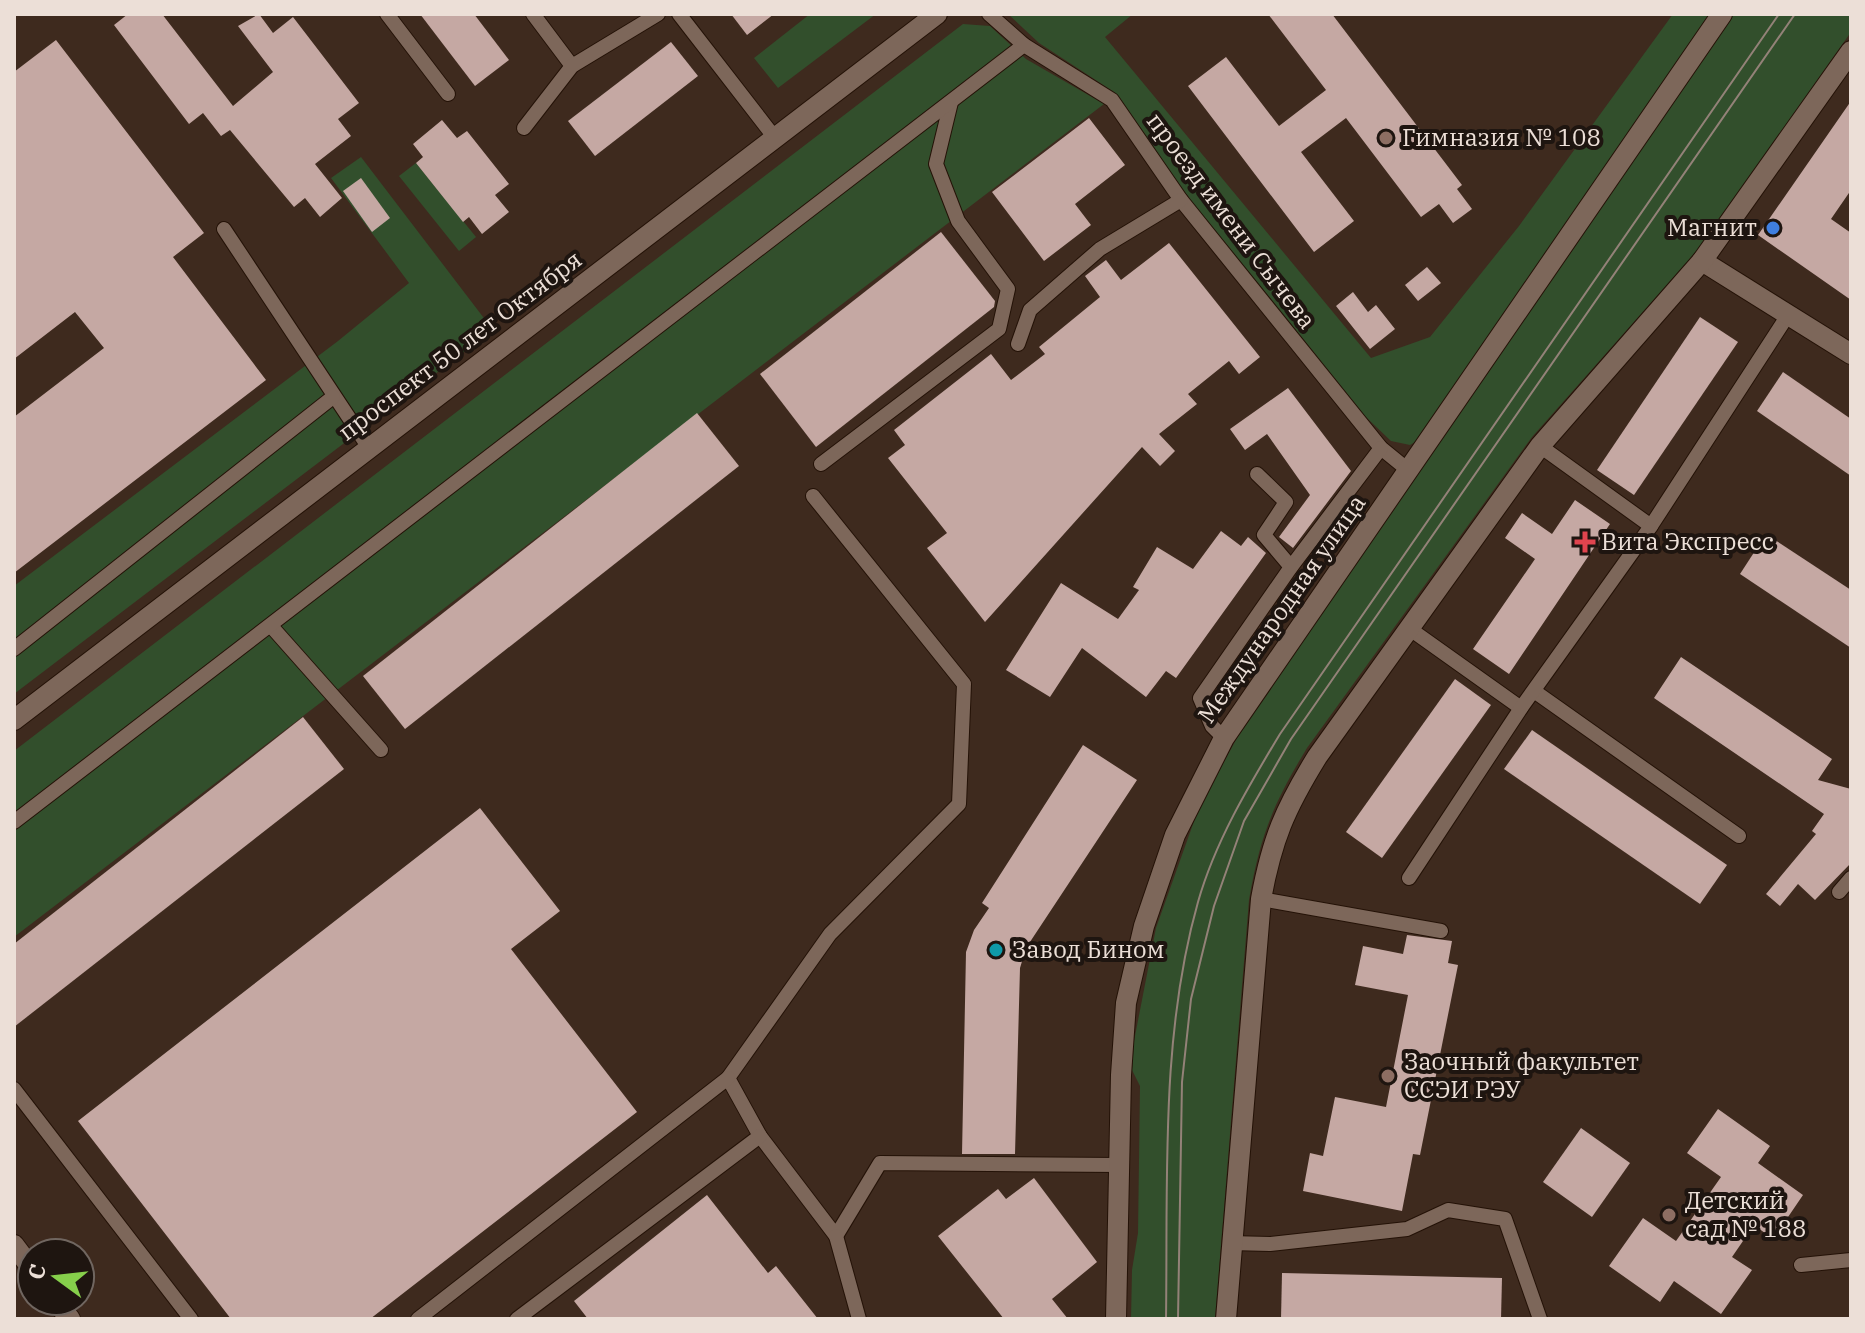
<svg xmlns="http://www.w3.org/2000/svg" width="1865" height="1333" viewBox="0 0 1865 1333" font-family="'IBM Plex Serif',serif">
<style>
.green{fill:#324f2c}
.building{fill:#c5a8a3}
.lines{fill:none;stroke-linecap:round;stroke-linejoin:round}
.lane-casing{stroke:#241207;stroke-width:16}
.street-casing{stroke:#241207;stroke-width:22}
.secondary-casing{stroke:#241207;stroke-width:22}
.lane{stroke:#7d675a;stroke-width:14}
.street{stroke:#7d675a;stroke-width:20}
.secondary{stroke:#7d675a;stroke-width:20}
.tram{stroke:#938278;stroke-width:2}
.education-dot{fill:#8d6e63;stroke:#1e1510;stroke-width:3}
.shop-dot{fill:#3f7fe0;stroke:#1e1510;stroke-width:3}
.health-dot{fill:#e0444e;stroke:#1e1510;stroke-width:3}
.culture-dot{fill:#0f9aa8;stroke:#1e1510;stroke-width:3}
.labels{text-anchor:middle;stroke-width:8;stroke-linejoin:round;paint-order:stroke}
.poi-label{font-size:24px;fill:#ecdfd7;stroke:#1e1510;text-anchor:start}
.street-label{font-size:24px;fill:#ecdfd7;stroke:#1e1510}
</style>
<rect width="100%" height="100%" fill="#3e2a1e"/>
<g class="green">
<path d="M 810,14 L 876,14 L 778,88 L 754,58 Z"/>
<path d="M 1008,14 L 1133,14 L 1105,37 L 1371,358 L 1430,337 L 1519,226 L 1673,14 L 1711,14 L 1422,438 L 1410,445 L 1391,441 L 1348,400 L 1187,197 L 1114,92 L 1039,43 Z"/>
<path d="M 1731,14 L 1851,14 L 1851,32 L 1696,252 L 1532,437 L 1307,748 C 1273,804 1260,836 1249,900 L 1215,1319 L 1131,1319 L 1132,1270 L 1138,1233 L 1140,1086 L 1132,1070 L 1134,1041 L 1156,928 L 1198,810 L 1238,736 Z"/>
<path d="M 963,24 L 990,26 L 1026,59 L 1104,104 L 14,937 L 14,751 Z"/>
<path d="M 361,157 L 493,330 L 14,694 L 14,586 L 338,341 L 409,283 L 331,178 Z"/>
<path d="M 416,163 L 476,237 L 459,251 L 399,176 Z"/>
</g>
<g class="building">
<path d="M 128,14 L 162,14 L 233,106 L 273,72 L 238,26 L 259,14 L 273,33 L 293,17 L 359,103 L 338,119 L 351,136 L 315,164 L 342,198 L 320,217 L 305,198 L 294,207 L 230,130 L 221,136 L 203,113 L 189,124 L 114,25 Z"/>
<path d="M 420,14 L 474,14 L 509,60 L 475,86 Z"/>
<path d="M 731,14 L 774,14 L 747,35 Z"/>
<path d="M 1268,14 L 1332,14 L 1462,185 L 1457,189 L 1472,209 L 1453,223 L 1439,204 L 1421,217 L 1346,118 L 1301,152 L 1354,221 L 1314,252 L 1188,86 L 1226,57 L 1279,126 L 1326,90 Z"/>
<path d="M 56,40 L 204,233 L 173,257 L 266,380 L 14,573 L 14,417 L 104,348 L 75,312 L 14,359 L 14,72 Z"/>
<path d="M 671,42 L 698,76 L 595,156 L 568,121 Z"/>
<path d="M 1851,101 L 1851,190 L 1831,219 L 1851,233 L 1851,300 L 1758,235 Z"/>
<path d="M 1089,118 L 1125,165 L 1075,204 L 1091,225 L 1044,261 L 992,192 Z"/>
<path d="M 442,120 L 457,138 L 467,131 L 509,184 L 495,195 L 509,212 L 482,234 L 469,217 L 463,222 L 416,163 L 423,157 L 413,144 Z"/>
<path d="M 361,178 L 390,218 L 372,232 L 343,191 Z"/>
<path d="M 941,232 L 995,301 L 994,307 L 816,447 L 760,374 Z"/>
<path d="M 1169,243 L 1260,357 L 1239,374 L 1229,361 L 1188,394 L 1197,404 L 1159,434 L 1175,451 L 1160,466 L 1142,447 L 985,622 L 927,548 L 947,533 L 888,458 L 905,445 L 894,430 L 991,354 L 1011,380 L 1045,354 L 1039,347 L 1100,297 L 1085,276 L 1106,260 L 1121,280 Z"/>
<path d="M 1427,267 L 1441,283 L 1418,301 L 1405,285 Z"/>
<path d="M 1353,292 L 1368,312 L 1376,305 L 1395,329 L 1370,349 L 1336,306 Z"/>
<path d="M 1700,317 L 1738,342 L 1634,495 L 1597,470 Z"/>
<path d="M 1783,372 L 1851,419 L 1851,476 L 1757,411 Z"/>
<path d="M 1288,388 L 1351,471 L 1293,548 L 1279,537 L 1310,495 L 1267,434 L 1245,450 L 1230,429 Z"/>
<path d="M 697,413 L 739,466 L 405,729 L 363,676 Z"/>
<path d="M 1575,500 L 1610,524 L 1509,674 L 1473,649 L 1535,559 L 1505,538 L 1522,513 L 1552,534 Z"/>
<path d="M 1221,531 L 1241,546 L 1248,537 L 1266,553 L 1176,678 L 1166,671 L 1146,697 L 1082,648 L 1050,697 L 1006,670 L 1061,583 L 1118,619 L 1139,590 L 1133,587 L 1157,547 L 1193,569 Z"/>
<path d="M 1766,534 L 1851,590 L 1851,648 L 1740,574 Z"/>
<path d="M 1681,657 L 1832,759 L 1818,780 L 1851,789 L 1851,863 L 1815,900 L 1798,884 L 1780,906 L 1766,894 L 1816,834 L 1812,831 L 1824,814 L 1654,698 Z"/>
<path d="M 1455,679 L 1491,705 L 1382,858 L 1346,832 Z"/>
<path d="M 303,717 L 344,769 L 14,1027 L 14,944 Z"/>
<path d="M 1532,730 L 1727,865 L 1700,904 L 1504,769 Z"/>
<path d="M 1083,745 L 1137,780 L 1026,948 L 1020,968 L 1015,1154 L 962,1154 L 966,952 L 974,930 L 989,908 L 982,903 Z"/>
<path d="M 480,808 L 560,911 L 511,949 L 637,1112 L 370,1319 L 231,1319 L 78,1121 Z"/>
<path d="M 1407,935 L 1452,941 L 1448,963 L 1458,965 L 1420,1155 L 1413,1154 L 1402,1211 L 1303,1191 L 1310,1153 L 1323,1156 L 1335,1097 L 1386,1107 L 1408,995 L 1355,985 L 1363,946 L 1403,954 Z"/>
<path d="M 1718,1109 L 1770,1146 L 1758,1163 L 1803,1195 L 1773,1239 L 1754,1225 L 1732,1257 L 1752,1270 L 1721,1314 L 1674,1281 L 1660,1302 L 1609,1266 L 1643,1218 L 1676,1241 L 1721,1177 L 1687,1153 Z"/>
<path d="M 1581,1128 L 1630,1163 L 1592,1217 L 1543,1182 Z"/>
<path d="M 1034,1178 L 1097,1262 L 1052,1299 L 1068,1319 L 1004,1319 L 938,1236 L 998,1189 L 1006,1199 Z"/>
<path d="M 707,1195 L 768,1273 L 776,1266 L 818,1319 L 588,1319 L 574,1301 Z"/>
<path d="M 1282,1273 L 1502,1278 L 1501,1319 L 1281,1319 Z"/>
</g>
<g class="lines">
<defs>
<g id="lane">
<path d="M 387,14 L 448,94"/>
<path d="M 533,14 L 572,66"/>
<path d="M 679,14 L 775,138"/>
<path d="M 989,14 L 1024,45 L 1112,100 L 1181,200 L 1381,448 L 1408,470"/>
<path d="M 524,128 L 572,66 L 658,14"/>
<path d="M 224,229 L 369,448"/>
<path d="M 1018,344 L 1030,310 L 1100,249 L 1181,200"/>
<path d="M 1540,446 L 1651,526"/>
<path d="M 821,464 L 999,329 L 1008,289 L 958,221 L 936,164 L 951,102"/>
<path d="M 1257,474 L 1286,502 L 1264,535 L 1291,567"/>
<path d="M 813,496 L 964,684 L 959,804 L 830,934 L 728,1078 L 760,1136 L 836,1236 L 880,1163 L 1119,1165"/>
<path d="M 271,626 L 381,750"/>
<path d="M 1410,629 L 1521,708"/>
<path d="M 14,649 L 333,397"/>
<path d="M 1534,691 L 1739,836"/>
<path d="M 1224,738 L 1212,726 L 1200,698 L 1291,567 L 1381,448"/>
<path d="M 14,822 L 1024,45"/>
<path d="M 1409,878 L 1521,708 L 1651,526 L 1788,315"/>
<path d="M 1839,892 L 1851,878"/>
<path d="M 1261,899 L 1441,931"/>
<path d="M 14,1089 L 191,1319"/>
<path d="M 836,1236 L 859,1319"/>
<path d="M 1230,1243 L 1270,1244 L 1407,1229 L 1448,1210 L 1505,1219 L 1540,1319"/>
<path d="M 1801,1265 L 1851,1260"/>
<path d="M 418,1319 L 728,1078"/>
<path d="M 517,1319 L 760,1136"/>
</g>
<g id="street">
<path d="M 1702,261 L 1851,354"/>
<path d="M 14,1245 L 32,1269"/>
<path d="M 56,1301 L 70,1319"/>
<path d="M 1226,1319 L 1261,899 C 1272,839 1285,809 1317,757 L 1540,446 L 1702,261 L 1851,51"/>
</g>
<g id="secondary">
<path d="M 14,720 L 937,14"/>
<path d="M 1116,1319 L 1121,1075 L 1126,1003 L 1144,926 L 1175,835 L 1224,738 L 1722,14"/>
</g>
</defs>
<use href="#lane" class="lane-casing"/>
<use href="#street" class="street-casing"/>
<use href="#secondary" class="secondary-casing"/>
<use href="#lane" class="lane"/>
<use href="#street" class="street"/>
<use href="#secondary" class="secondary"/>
<g class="tram">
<path d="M 1166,1319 C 1168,1181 1160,1036 1198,902 C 1215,842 1248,787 1280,734 L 1779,14"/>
<path d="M 1178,1319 L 1182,1082 L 1191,999 L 1214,906 L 1244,821 L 1291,739 L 1795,14"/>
</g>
</g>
<g class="education-dot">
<circle cx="1386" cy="138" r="8"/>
<circle cx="1388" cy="1076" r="8"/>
<circle cx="1669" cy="1215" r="8"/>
</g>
<circle class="shop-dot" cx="1773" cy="228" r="8"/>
<path class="health-dot" d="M1581 530h8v8h8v8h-8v8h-8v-8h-8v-8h8z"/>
<circle class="culture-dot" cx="996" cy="950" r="8"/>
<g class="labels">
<g class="poi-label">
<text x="1402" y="146">Гимназия № 108</text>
<text x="1757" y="236" text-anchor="end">Магнит</text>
<text x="1601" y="550">Вита Экспресс</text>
<text x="1012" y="958">Завод Бином</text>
<text x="1404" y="1070">Заочный факультет<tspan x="1404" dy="28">ССЭИ РЭУ</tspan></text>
<text x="1685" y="1209">Детский<tspan x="1685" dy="28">сад № 188</tspan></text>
</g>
<g class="street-label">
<text transform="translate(1231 221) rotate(53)" y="8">проезд имени Сычева</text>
<text transform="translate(460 346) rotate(-37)" y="8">проспект 50 лет Октября</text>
<text transform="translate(1282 609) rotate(-55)" y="8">Международная улица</text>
</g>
</g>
<rect width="1865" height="1333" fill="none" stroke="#ecdfd7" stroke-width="32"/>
<g transform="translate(56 1277) rotate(285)"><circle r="38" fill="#1e1510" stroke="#706660" stroke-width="2"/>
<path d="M0-6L14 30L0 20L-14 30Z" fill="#86cf4b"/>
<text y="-12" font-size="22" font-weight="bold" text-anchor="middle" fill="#ecdfd7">С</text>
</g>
</svg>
